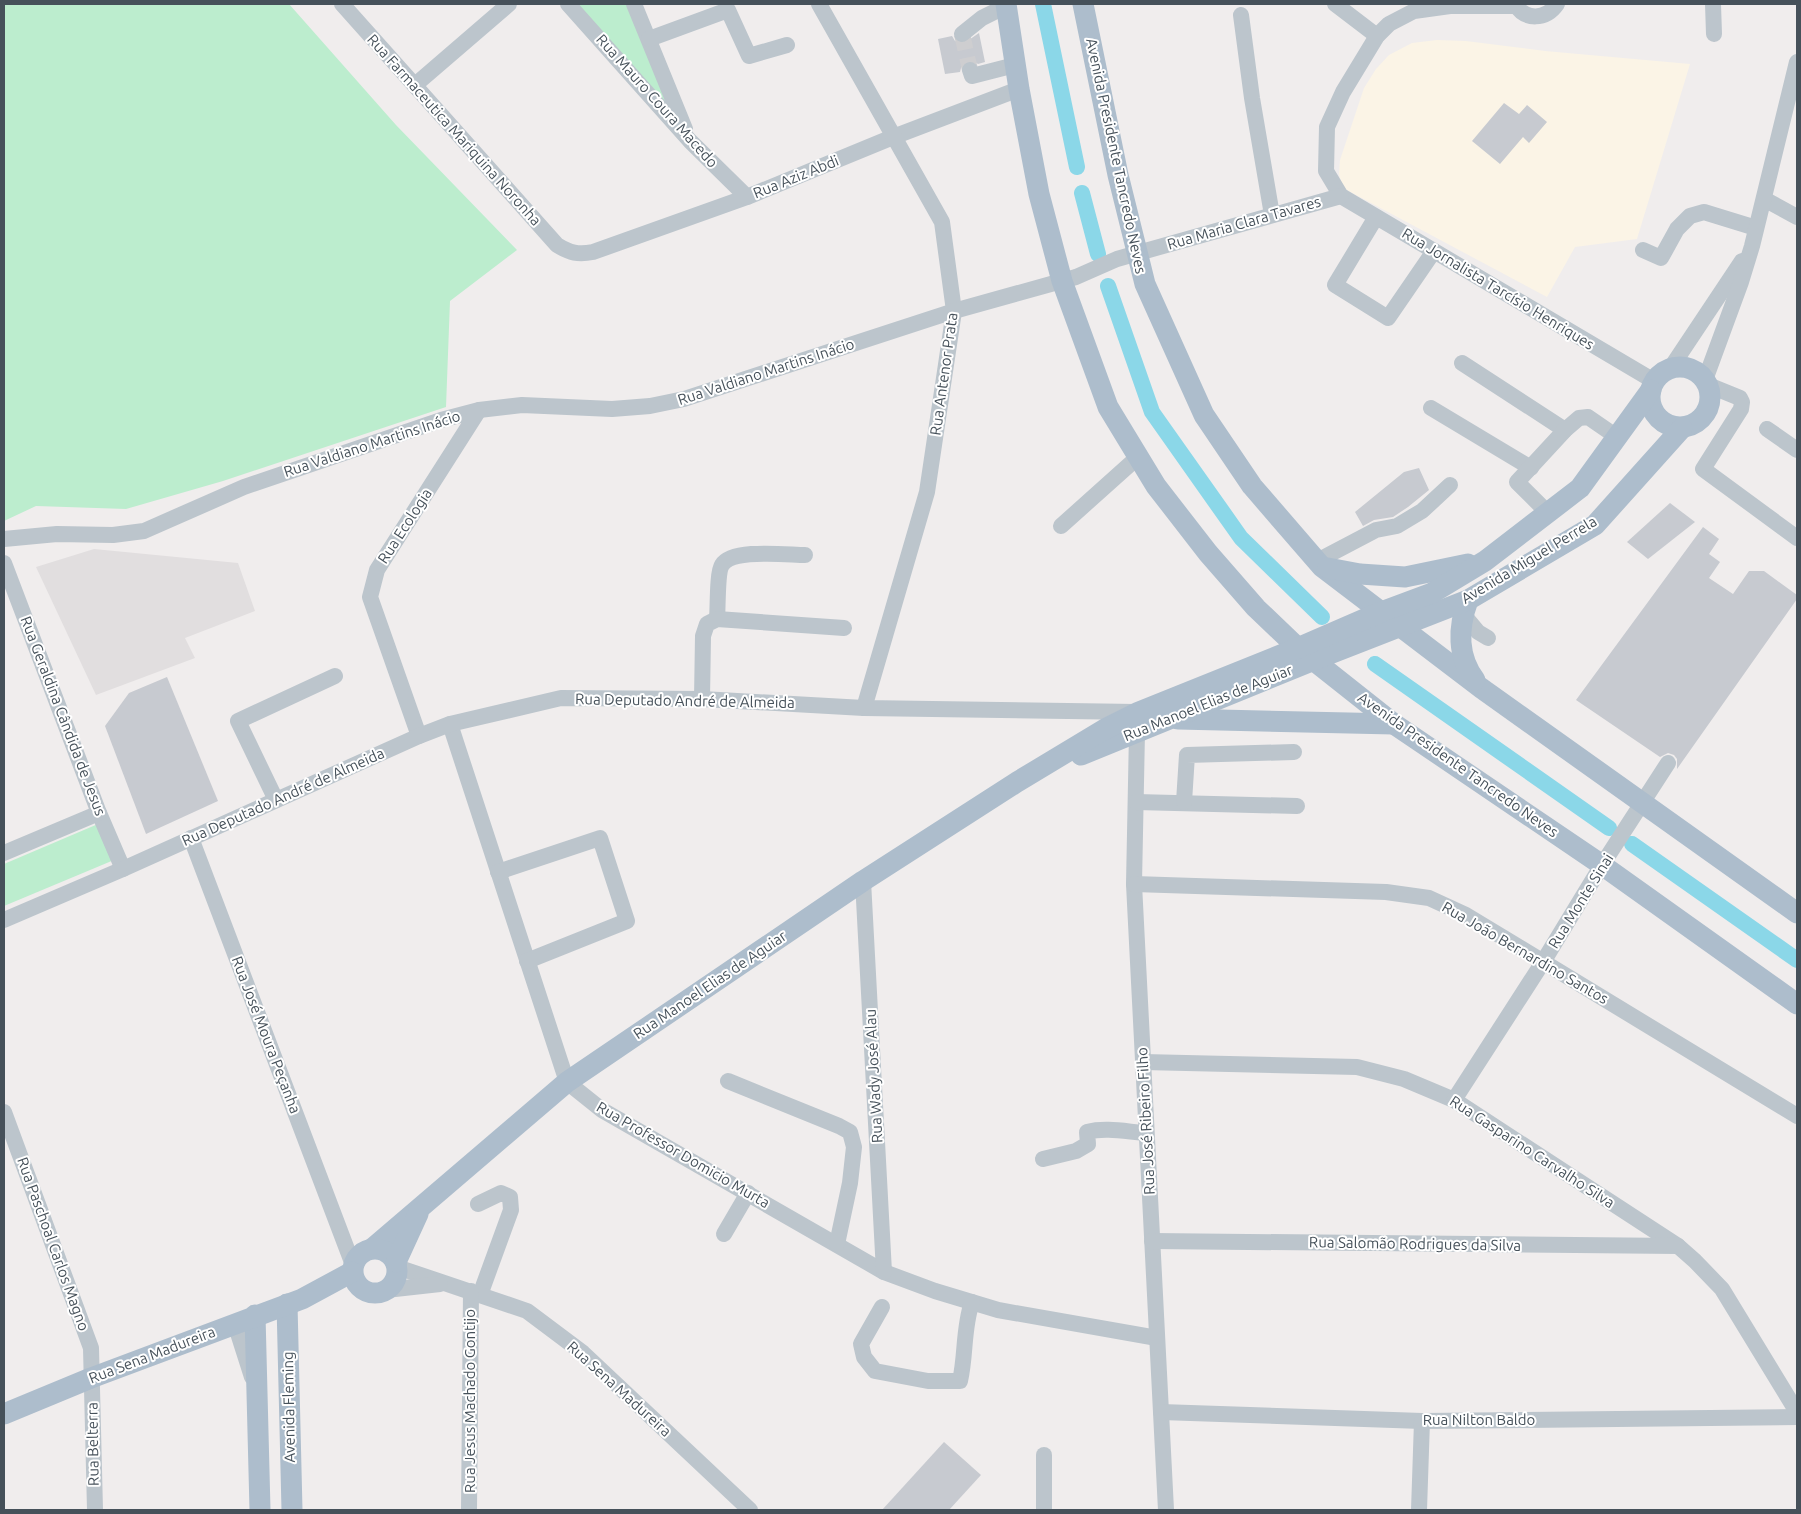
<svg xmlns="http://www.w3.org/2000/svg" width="1801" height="1514" viewBox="0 0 1801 1514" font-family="Ubuntu,sans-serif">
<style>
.commercial{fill:#fbf4e6}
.education{fill:#e1dedf}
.green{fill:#bcedce}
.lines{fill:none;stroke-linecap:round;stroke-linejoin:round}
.canal{stroke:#8bd7e8;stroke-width:16}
.building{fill:#c7cad0}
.minor-tunnel{stroke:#ceced0;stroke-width:16;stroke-dasharray:16 8;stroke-linecap:butt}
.minor{stroke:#bcc5cc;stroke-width:16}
.major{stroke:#adbdcc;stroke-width:21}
.labels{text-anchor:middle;stroke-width:4;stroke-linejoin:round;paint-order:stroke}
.street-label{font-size:15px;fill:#46515a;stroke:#fff}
</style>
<rect width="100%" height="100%" fill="#f0eded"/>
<path class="commercial" d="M 1437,40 L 1466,41 L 1545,51 L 1690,64 L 1637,239 L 1575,247 L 1547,297 L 1343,188 L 1339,174 L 1340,160 L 1364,88 L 1376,69 L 1389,55 L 1412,43 Z"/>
<path class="education" d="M 94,549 L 238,563 L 255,611 L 185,638 L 195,658 L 96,695 L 36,567 Z"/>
<g class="green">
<path d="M 4,4 L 289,4 L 396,125 L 517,250 L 450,301 L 446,407 L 223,481 L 126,509 L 36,506 L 4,521 Z"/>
<path d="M 568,4 L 634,4 L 690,141 Z"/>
<path d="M 98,824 L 114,860 L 4,906 L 4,864 Z"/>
</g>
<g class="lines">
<g class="canal">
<path d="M 1043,4 L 1077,167"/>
<path d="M 1082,193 L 1098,254"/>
<path d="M 1108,286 L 1152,412 L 1241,538 L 1322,617"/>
<path d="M 1375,664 L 1609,828"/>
<path d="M 1632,844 L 1797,960"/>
</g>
</g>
<g class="building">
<path d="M 979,33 L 985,62 L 978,64 L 972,60 L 967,60 L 962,64 L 960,72 L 945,74 L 938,39 L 952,36 L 955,41 L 963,44 Z"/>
<path d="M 1504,103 L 1519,114 L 1527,105 L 1547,122 L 1529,143 L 1523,137 L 1500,164 L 1472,141 Z"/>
<path d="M 1419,468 L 1429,490 L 1408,507 L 1393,517 L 1374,520 L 1363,526 L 1355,512 L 1404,472 Z"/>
<path d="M 1670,503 L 1695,522 L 1648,559 L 1627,542 Z"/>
<path d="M 1703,527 L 1719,539 L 1709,554 L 1720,562 L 1709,578 L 1733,594 L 1749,571 L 1764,571 L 1797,595 L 1797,599 L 1677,769 L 1677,759 L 1674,755 L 1668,753 L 1660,757 L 1576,700 Z"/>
<path d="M 167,677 L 218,801 L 146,834 L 105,726 L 129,693 Z"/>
<path d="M 944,1442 L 981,1475 L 949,1510 L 882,1510 Z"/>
</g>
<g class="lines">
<path class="minor-tunnel" d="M 962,34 L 970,70"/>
<g class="minor">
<path d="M 342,4 L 557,245 C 570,253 578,255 593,252 L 747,197 L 893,137 L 1019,89"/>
<path d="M 568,4 L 690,141 L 747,197"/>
<path d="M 634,4 L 685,129"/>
<path d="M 819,4 L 942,222 L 954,311 L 927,492 L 864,708"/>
<path d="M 1335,4 L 1377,36"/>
<path d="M 1515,4 C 1525,21 1546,20 1557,4"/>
<path d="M 1713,4 L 1714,34"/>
<path d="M 1515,6 L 1450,6 L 1414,11 L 1389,24 L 1377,36 L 1343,92 L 1327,127 L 1326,171 L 1341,196 L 1654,381"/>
<path d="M 1241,15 L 1252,98 L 1272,215"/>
<path d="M 962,34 L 982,18 L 1006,6"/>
<path d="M 649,39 L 728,10 L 749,56 L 787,45"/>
<path d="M 970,70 L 972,76 L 1015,65"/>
<path d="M 415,85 L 509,4"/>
<path d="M 1764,199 L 1797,217"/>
<path d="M 1376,217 L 1335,285 L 1388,318 L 1434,251"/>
<path d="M 1643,250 L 1661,258 L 1677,229 L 1690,216 L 1704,212 L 1756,228"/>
<path d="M 1462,363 L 1565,430"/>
<path d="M 1670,369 L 1742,261"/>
<path d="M 1705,380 L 1741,282 L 1752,246 L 1797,62"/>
<path d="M 1708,385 L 1740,398 L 1742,402 L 1741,409 L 1703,469 L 1797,538"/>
<path d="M 1431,408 L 1531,468"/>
<path d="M 1767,429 L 1797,450"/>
<path d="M 1548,513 L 1517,482 L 1565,430 L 1579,418 L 1588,417 L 1617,437"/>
<path d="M 1061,526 L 1138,457"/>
<path d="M 4,539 L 57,534 L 113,535 L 144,531 L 244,487 L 441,420 L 479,410 L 522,405 L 612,409 L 650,406 L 684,399 L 954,311 L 1076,277 L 1117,259 L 1138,253 L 1341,196"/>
<path d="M 1317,561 L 1376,530 L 1397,526 L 1422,511 L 1450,485"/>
<path d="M 4,563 L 99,813 L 123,869"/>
<path d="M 1463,614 L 1478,632 L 1488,638"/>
<path d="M 717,619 C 718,608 717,572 722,565 C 732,548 788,555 805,555"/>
<path d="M 702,699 L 703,636 L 707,624 L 717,619 L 844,628"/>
<path d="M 450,724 L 567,1082 L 602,1110 L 884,1272 L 935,1291 L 998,1310 L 1157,1338"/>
<path d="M 1137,732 L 1134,884 L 1166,1510"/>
<path d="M 419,736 L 370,597 L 377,570 L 479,410"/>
<path d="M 276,800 L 238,721 L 335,676"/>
<path d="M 1136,802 L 1297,806"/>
<path d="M 1184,802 L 1187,755 L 1294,752"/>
<path d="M 191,838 L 353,1265"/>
<path d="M 4,853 L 99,813"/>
<path d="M 498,872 L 600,838 L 627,921 L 527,961"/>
<path d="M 863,881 L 884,1272"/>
<path d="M 1134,884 L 1386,892 L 1429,898 L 1466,915 L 1797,1116"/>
<path d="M 4,920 L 123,869 L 419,736 L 450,724 L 561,698 L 702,699 L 864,708 L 1137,712"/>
<path d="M 1143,1062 L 1357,1067 L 1404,1079 L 1454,1100 L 1678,1246 L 1695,1261 L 1722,1289 L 1797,1412"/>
<path d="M 728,1081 L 839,1126 L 850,1132 L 854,1147 L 850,1183 L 837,1244"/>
<path d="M 1454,1100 L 1543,962 L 1602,865 L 1668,763"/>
<path d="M 4,1112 L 91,1348 L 95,1510"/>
<path d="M 1043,1159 L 1076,1151 L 1088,1144 L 1087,1132 C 1106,1127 1128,1132 1146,1133"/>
<path d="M 478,1204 L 501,1193 L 510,1197 L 511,1210 L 480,1295"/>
<path d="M 724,1234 L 748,1193"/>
<path d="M 1152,1241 L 1678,1246"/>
<path d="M 397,1267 L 527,1311 L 583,1353 L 750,1510"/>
<path d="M 386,1290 L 440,1284"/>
<path d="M 882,1307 L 861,1344 L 864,1357 L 875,1371 L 928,1381 L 960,1381 C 966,1355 963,1328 972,1302"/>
<path d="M 237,1323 L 237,1330 L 252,1377"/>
<path d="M 1161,1412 L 1422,1421 L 1797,1417"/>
<path d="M 1044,1455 L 1044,1510"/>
<path d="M 469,1510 L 471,1291"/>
<path d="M 1419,1510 L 1422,1421"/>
</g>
<g class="major">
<path d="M 1006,4 L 1019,89 L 1039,194 L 1062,281 L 1108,407 L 1156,486 L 1208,553 L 1256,608 L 1298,648 L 1394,724 L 1602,865 L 1797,1004"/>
<path d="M 1083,4 L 1118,175 L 1145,284 L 1204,415 L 1252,486 L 1322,567 L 1481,688 L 1797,913"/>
<circle cx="1680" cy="397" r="30"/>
<path d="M 1328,568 L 1360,574 L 1405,577 L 1468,564"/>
<path d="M 1468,600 C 1458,627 1457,656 1475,680"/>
<path d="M 1178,719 L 1394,724"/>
<path d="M 1081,755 L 1314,660 L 1468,600 L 1595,525 L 1682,428"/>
<path d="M 373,1248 L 567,1082 L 863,881 L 1017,782 L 1105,729 L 1139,712 L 1298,648 L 1381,612 L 1432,593 L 1485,561 L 1580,488 L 1651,390"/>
<circle cx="375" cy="1271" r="22"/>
<path d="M 396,1262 L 418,1214"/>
<path d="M 287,1304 L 292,1510"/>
<path d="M 255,1315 L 260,1510"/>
<path d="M 4,1414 L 91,1378 L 302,1299 L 352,1272"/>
</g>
</g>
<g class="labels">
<g class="street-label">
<text transform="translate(657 101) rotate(48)" y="5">Rua Mauro Coura Macedo</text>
<text transform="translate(454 130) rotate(48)" y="5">Rua Farmaceutica Mariquina Noronha</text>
<text transform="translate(1116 156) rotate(78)" y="5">Avenida Presidente Tancredo Neves</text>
<text transform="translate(796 177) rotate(-22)" y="5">Rua Aziz Abdi</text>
<text transform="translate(1244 223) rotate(-16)" y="5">Rua Maria Clara Tavares</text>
<text transform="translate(1498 289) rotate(31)" y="5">Rua Jornalista Tarcísio Henriques</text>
<text transform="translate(766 372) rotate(-18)" y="5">Rua Valdiano Martins Inácio</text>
<text transform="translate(944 374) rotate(-82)" y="5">Rua Antenor Prata</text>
<text transform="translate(372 444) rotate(-18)" y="5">Rua Valdiano Martins Inácio</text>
<text transform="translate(405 526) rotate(-57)" y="5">Rua Ecologia</text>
<text transform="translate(1529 560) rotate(-31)" y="5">Avenida Miguel Perrela</text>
<text transform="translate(685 701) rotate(1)" y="5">Rua Deputado André de Almeida</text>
<text transform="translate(1208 703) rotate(-22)" y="5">Rua Manoel Elias de Aguiar</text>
<text transform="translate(63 716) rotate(69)" y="5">Rua Geraldina Cândida de Jesus</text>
<text transform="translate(1458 765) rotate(35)" y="5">Avenida Presidente Tancredo Neves</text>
<text transform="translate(283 797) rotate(-24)" y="5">Rua Deputado André de Almeida</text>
<text transform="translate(1581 901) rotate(-58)" y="5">Rua Monte Sinai</text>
<text transform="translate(1525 953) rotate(30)" y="5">Rua João Bernardino Santos</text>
<text transform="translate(710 985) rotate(-34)" y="5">Rua Manoel Elias de Aguiar</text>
<text transform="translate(266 1035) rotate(69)" y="5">Rua José Moura Peçanha</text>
<text transform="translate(874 1076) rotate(-93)" y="5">Rua Wady José Alau</text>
<text transform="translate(1146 1121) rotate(-93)" y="5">Rua José Ribeiro Filho</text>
<text transform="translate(1532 1152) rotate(33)" y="5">Rua Gasparino Carvalho Silva</text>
<text transform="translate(683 1155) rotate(30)" y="5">Rua Professor Domicio Murta</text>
<text transform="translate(53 1244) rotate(70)" y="5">Rua Paschoal Carlos Magno</text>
<text transform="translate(1415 1244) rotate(1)" y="5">Rua Salomão Rodrigues da Silva</text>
<text transform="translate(152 1355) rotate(-21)" y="5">Rua Sena Madureira</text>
<text transform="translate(619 1389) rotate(42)" y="5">Rua Sena Madureira</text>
<text transform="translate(470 1401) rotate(-90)" y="5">Rua Jesus Machado Gontijo</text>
<text transform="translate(289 1407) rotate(-91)" y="5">Avenida Fleming</text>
<text x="1479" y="1425">Rua Nilton Baldo</text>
<text transform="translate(93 1444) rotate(-91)" y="5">Rua Belterra</text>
</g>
</g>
<rect width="1801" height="1514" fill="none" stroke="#46515a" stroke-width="10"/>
</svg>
